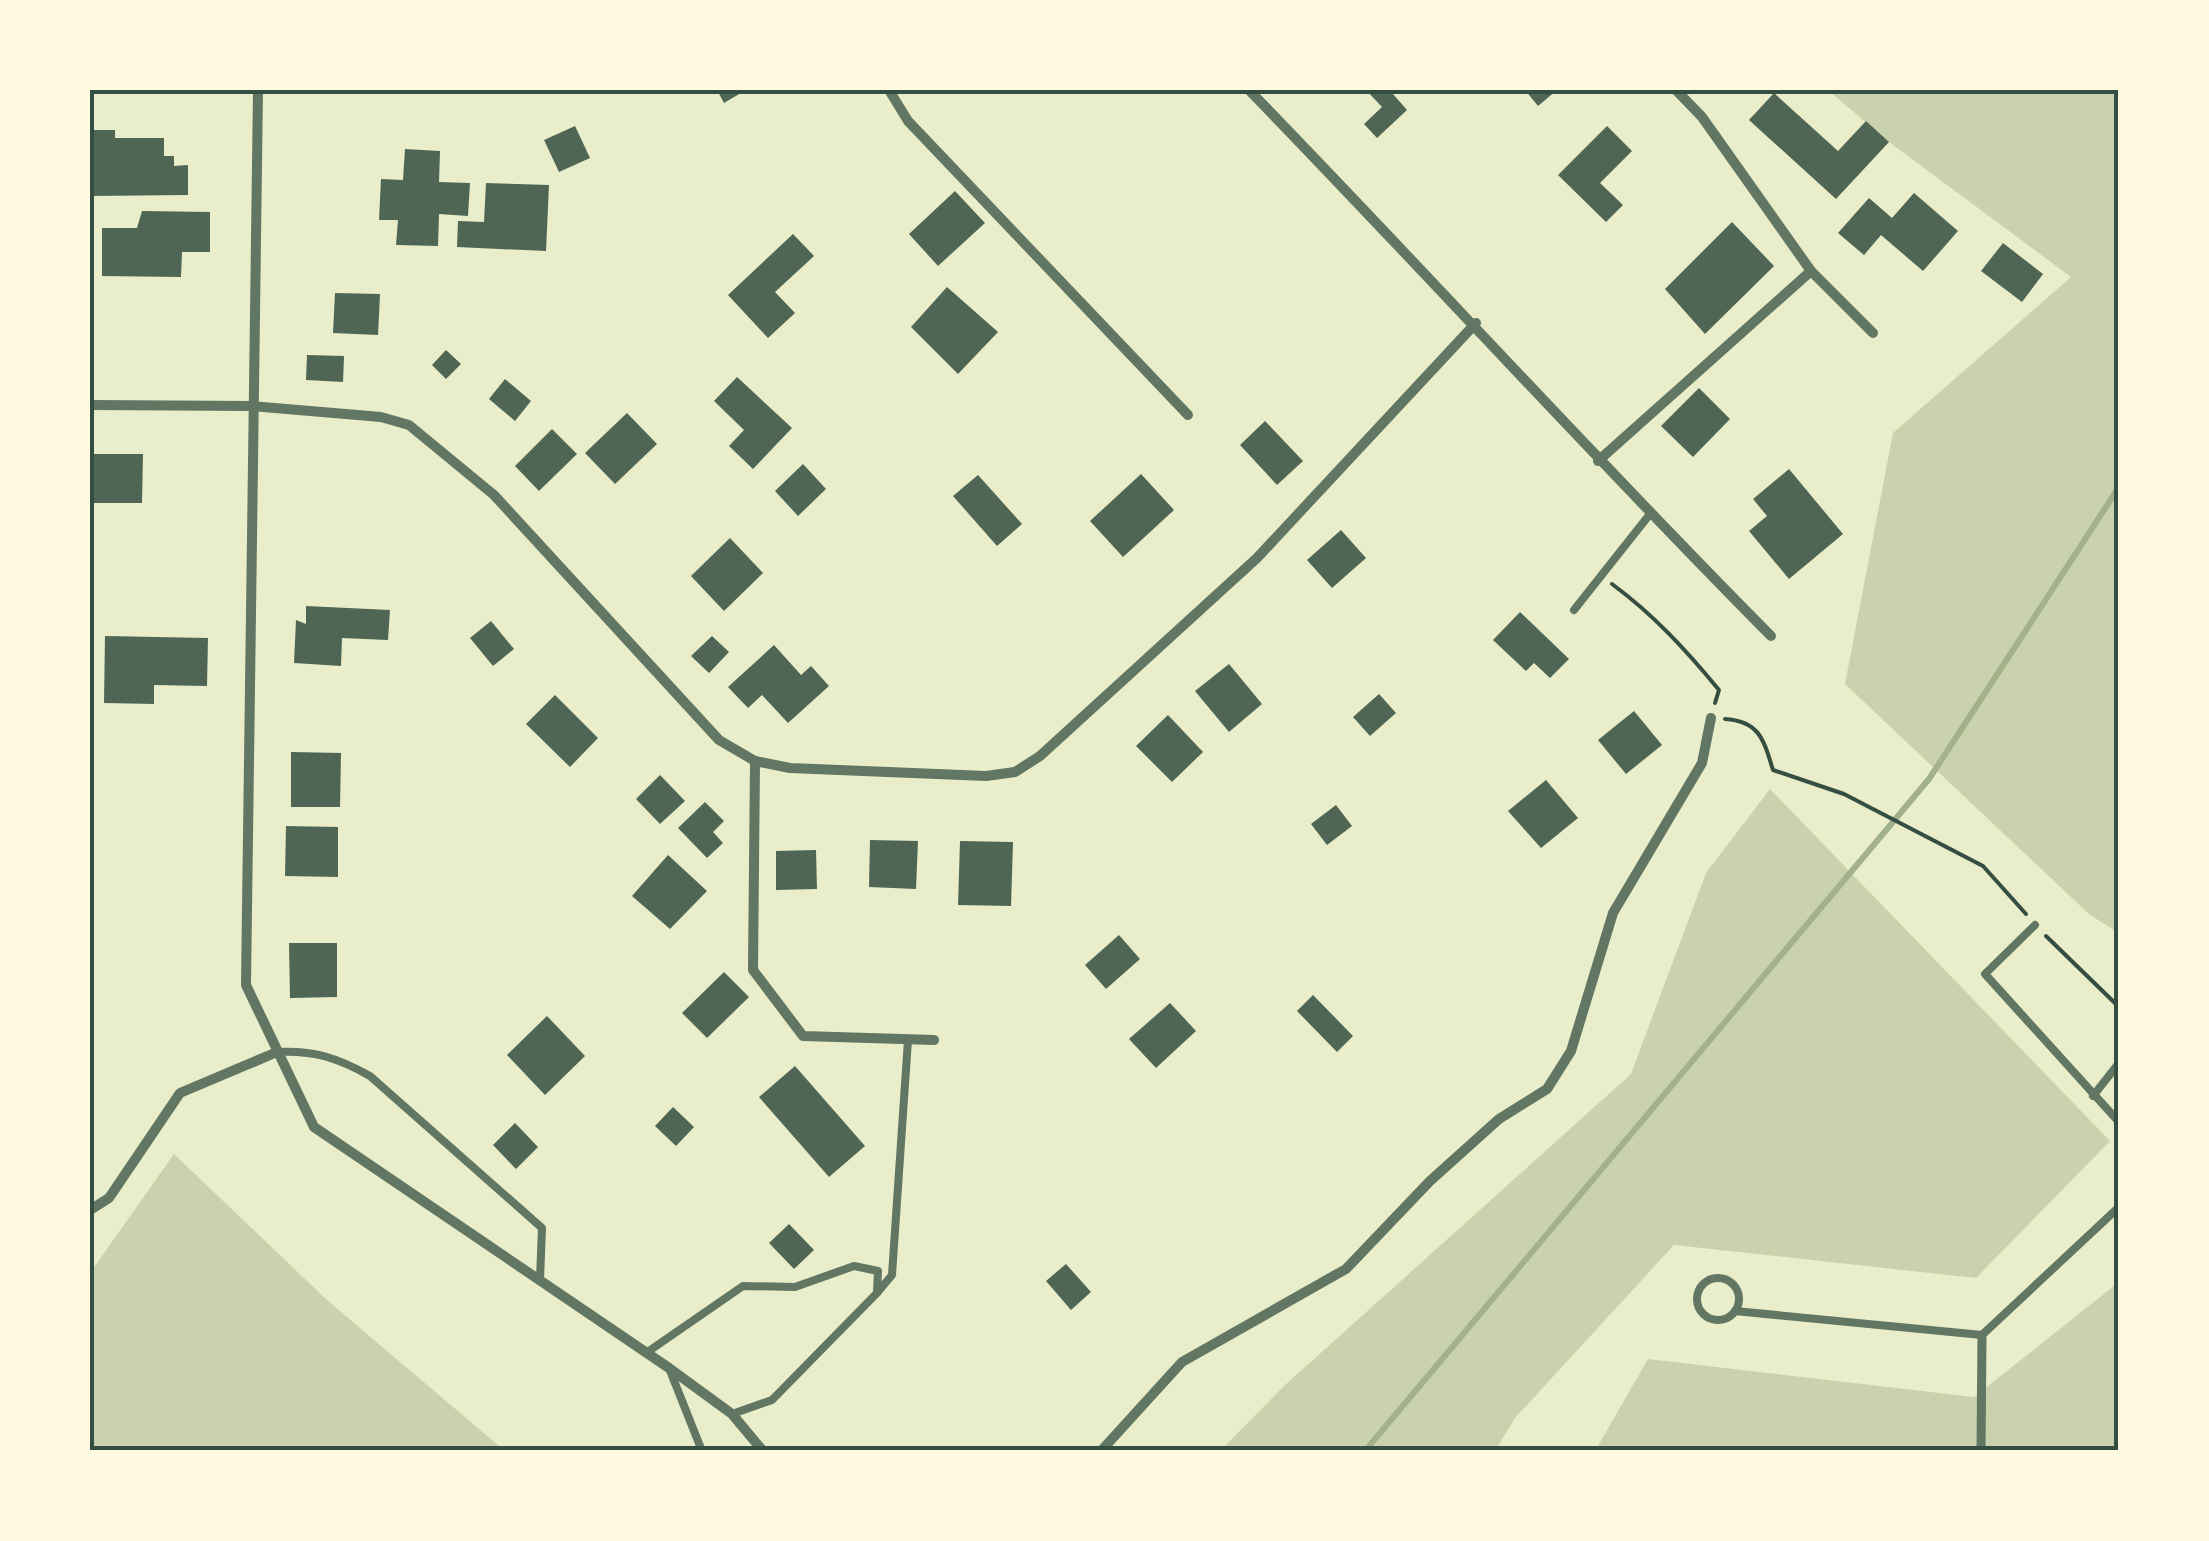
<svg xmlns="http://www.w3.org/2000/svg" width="2209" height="1541" viewBox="0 0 2209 1541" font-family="Arial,sans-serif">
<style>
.green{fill:#cad2ad}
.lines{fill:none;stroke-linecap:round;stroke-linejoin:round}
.stream{stroke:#a3b18a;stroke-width:6}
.building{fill:#4f6655}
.path{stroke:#344e41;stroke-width:4}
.service{stroke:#617663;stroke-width:8}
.pedestrian{stroke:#617663;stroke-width:9}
.minor{stroke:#617663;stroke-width:10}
.neatline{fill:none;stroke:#344e41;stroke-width:4}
</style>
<rect width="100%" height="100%" fill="#e9edc9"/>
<g class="green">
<path d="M 1828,90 L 2119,90 L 2119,933 L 2090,915 L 1845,684 L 1893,433 L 2071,277 L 1889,142 Z"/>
<path d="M 1770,789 L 2110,1141 L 1976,1278 L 1674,1245 L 1515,1418 L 1495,1451 L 1220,1451 L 1284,1386 L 1631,1074 L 1706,873 Z"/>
<path d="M 174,1154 L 328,1301 L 505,1451 L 90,1451 L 90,1273 Z"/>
<path d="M 2119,1282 L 2119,1451 L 1595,1451 L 1648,1359 L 1974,1397 Z"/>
</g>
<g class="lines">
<path class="stream" d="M 1365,1451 L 1929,779 L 2119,487"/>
</g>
<g class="building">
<path d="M 717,90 L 746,90 L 724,103 Z"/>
<path d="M 1366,90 L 1397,90 L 1393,94 L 1407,110 L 1377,138 L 1364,124 L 1382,107 Z"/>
<path d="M 1525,90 L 1557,90 L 1538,106 Z"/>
<path d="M 1774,93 L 1838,151 L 1866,121 L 1889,142 L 1836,199 L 1749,120 Z"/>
<path d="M 575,126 L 590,158 L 559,172 L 544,140 Z"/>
<path d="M 1607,126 L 1632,151 L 1600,183 L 1623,205 L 1606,222 L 1558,175 Z"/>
<path d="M 90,130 L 115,130 L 115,138 L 164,138 L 164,156 L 174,156 L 174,166 L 188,165 L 188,195 L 90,196 Z"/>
<path d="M 405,149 L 440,151 L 439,182 L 470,183 L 468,216 L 439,214 L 438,246 L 396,245 L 398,220 L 379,220 L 381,179 L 403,180 Z"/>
<path d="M 486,183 L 549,185 L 546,251 L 457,247 L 458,221 L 484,222 Z"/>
<path d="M 955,191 L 985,223 L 938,266 L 909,234 Z"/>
<path d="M 1914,193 L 1958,231 L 1923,271 L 1881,235 L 1864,255 L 1838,233 L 1869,198 L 1892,218 Z"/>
<path d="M 142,211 L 210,212 L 210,252 L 182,252 L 181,277 L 102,276 L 102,228 L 137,228 Z"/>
<path d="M 1732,222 L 1774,266 L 1705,334 L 1665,289 Z"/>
<path d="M 793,234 L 814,256 L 775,292 L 795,313 L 768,338 L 728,295 Z"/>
<path d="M 2003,243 L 2043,274 L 2022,302 L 1981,271 Z"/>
<path d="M 947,287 L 998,332 L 958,374 L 911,327 Z"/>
<path d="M 335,293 L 380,294 L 378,335 L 333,333 Z"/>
<path d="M 446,350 L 461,364 L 446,379 L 432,365 Z"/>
<path d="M 307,355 L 344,356 L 343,382 L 306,380 Z"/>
<path d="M 737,377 L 792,428 L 753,469 L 729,446 L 744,430 L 714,401 Z"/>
<path d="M 505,379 L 531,401 L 515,421 L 489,399 Z"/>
<path d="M 1699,388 L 1730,419 L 1693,457 L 1661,426 Z"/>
<path d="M 627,413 L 657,444 L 615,484 L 585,453 Z"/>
<path d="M 1265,421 L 1303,461 L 1277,485 L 1240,445 Z"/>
<path d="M 552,429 L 577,454 L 539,491 L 515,466 Z"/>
<path d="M 90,454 L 143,454 L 142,503 L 90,503 Z"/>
<path d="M 803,464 L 826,489 L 798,516 L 775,491 Z"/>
<path d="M 1789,469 L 1843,534 L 1789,579 L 1749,531 L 1767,516 L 1753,499 Z"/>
<path d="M 1141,474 L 1174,510 L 1123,557 L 1090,521 Z"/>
<path d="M 978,475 L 1022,524 L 997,546 L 953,496 Z"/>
<path d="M 1341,530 L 1366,558 L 1332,588 L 1307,560 Z"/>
<path d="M 730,538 L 763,573 L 724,611 L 691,576 Z"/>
<path d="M 306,606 L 390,610 L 388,640 L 342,638 L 341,666 L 294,663 L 296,620 L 306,624 Z"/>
<path d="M 1520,612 L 1569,659 L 1550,678 L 1534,663 L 1526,671 L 1493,640 Z"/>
<path d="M 491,621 L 514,649 L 493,666 L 470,638 Z"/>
<path d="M 105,636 L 208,638 L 207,686 L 154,685 L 154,704 L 104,703 Z"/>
<path d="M 712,636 L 729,652 L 709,673 L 691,656 Z"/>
<path d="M 774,645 L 801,675 L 811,666 L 829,686 L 788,723 L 762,695 L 748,708 L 728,687 Z"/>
<path d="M 1229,664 L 1262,704 L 1229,732 L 1195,691 Z"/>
<path d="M 1379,694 L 1396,713 L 1370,736 L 1353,717 Z"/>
<path d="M 555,695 L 598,738 L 570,767 L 526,724 Z"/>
<path d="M 1634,711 L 1662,745 L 1626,774 L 1598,740 Z"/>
<path d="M 1168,715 L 1203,752 L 1172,782 L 1136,746 Z"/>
<path d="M 291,752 L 341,753 L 340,807 L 291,807 Z"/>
<path d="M 660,775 L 685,801 L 660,824 L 636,799 Z"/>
<path d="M 1546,780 L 1578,818 L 1541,848 L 1508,811 Z"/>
<path d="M 705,802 L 724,821 L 713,832 L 723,843 L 707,858 L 678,828 Z"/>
<path d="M 1336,805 L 1352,826 L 1327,845 L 1311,824 Z"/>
<path d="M 286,826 L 338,827 L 338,877 L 285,876 Z"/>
<path d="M 870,840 L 918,841 L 916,889 L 869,887 Z"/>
<path d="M 960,841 L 1013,842 L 1011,906 L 958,905 Z"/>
<path d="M 816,850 L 817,889 L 776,890 L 776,851 Z"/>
<path d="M 668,855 L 707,891 L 670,929 L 632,896 Z"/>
<path d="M 1119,935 L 1140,959 L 1106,989 L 1085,965 Z"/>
<path d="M 289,943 L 337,943 L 337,997 L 290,998 Z"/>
<path d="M 724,972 L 749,997 L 707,1038 L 682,1013 Z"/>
<path d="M 1313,995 L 1353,1036 L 1337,1052 L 1297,1011 Z"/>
<path d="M 1170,1003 L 1196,1031 L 1156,1068 L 1129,1039 Z"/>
<path d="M 547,1016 L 585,1056 L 545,1095 L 507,1055 Z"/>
<path d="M 795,1066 L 865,1146 L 829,1177 L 759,1097 Z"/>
<path d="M 673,1107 L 694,1127 L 676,1146 L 655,1126 Z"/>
<path d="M 515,1123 L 538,1147 L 516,1169 L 493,1145 Z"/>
<path d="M 789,1224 L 814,1250 L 794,1269 L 769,1243 Z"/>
<path d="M 1066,1264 L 1091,1292 L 1071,1310 L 1046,1281 Z"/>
</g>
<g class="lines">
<g class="path">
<path d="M 1612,584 C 1654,615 1686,650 1719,690 L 1715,703"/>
<path d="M 1725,719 C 1760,721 1764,741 1773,770 L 1844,794 L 1983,866 L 2026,914"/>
<path d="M 2046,936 L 2119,1007"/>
</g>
<g class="service">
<path d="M 1574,610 L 1650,514"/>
<path d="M 2035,925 L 1985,974 L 2119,1122"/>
<path d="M 277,1052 C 314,1050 338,1058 370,1076 L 542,1228 L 540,1280"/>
<path d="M 2093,1096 L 2119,1063"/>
<circle cx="1718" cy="1299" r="21"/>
<path d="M 877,1293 L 892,1275 L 908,1040"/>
<path d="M 1735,1311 L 1982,1335 L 2119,1207"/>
<path d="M 646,1353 L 743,1286 L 795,1287 L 854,1266 L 878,1271 L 877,1293 L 772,1400 L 732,1414"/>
<path d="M 669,1368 L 702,1451"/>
</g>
<path class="pedestrian" d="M 1981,1451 L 1982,1335"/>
<g class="minor">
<path d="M 258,90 L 246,985 L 314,1127 L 669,1368 L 732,1414 L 763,1451"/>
<path d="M 889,90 L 908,121 L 1188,415"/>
<path d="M 1249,90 C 1425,271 1593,457 1771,636"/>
<path d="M 1676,90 L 1702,117 L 1811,271 L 1873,333"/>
<path d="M 90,405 L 251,406 L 381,417 L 409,425 L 494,495 L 719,740 L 755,761 L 790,768 L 986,776 L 1015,772 L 1040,756 L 1257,558 L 1476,323"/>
<path d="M 1598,461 L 1811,271"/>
<path d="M 755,761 L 753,970 L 803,1036 L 934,1040"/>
<path d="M 90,1210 L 109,1198 L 180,1093 L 277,1052"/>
<path d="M 1101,1451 L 1182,1362 L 1346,1269 L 1430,1181 L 1499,1119 L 1547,1089 L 1571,1051 L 1613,913 L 1702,763 L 1711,718"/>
</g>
</g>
<rect width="2209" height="1541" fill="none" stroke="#fefae0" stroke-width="185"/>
<rect x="92" y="92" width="2024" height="1356" class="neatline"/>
</svg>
